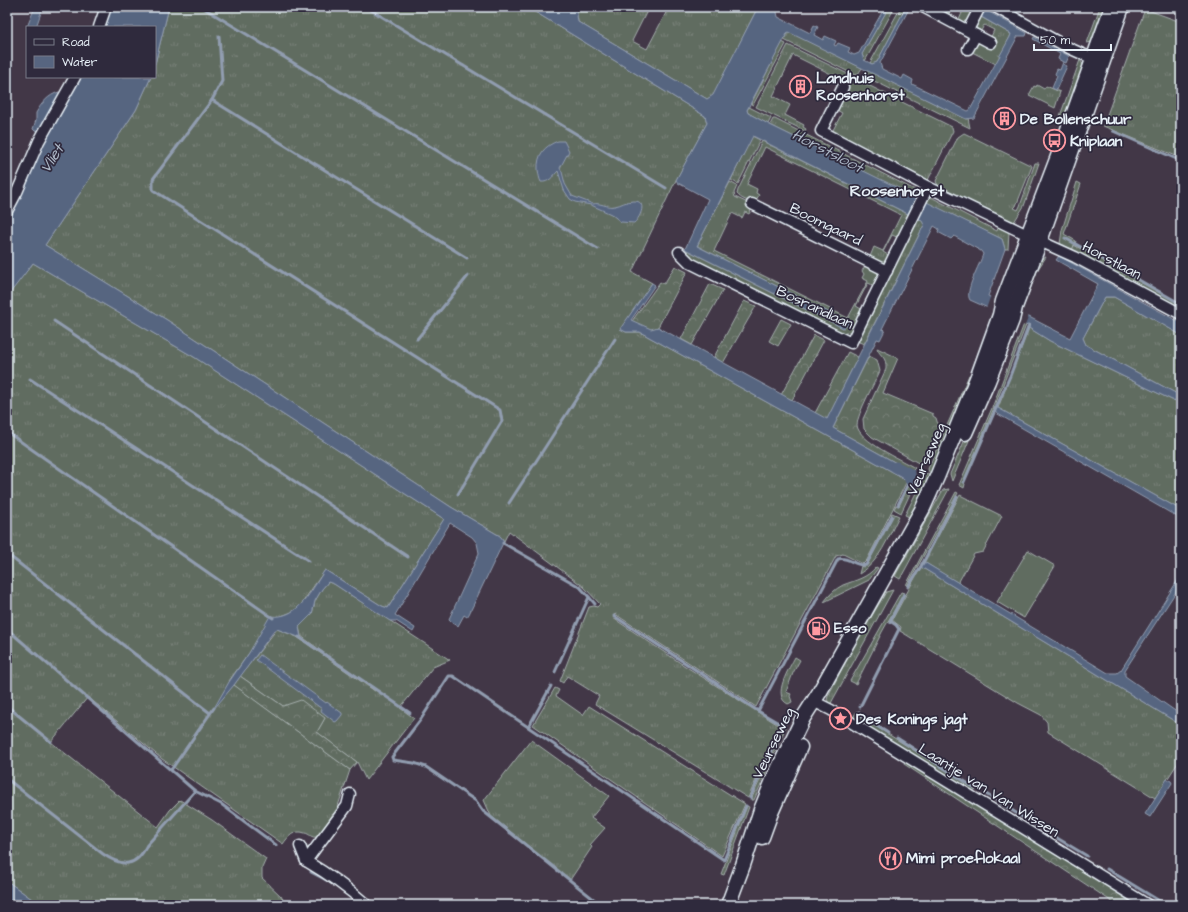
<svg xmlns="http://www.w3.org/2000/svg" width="1188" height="912" viewBox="0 0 1188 912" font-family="'Architects Daughter',sans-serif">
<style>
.grass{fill:url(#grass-tufts);stroke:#a4aeac}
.forest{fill:url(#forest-crowns);stroke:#a4aeac}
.pitch{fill:#616c61;stroke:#a4aeac}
.water{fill:#576580;stroke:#919db0}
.pier{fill:#423747}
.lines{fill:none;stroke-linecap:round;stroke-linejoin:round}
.stream{stroke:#919db0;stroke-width:3}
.canal{stroke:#576580;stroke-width:11}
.street-casing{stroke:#e8f1f8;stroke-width:13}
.secondary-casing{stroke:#e8f1f8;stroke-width:17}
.street{stroke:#2f2a3d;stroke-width:10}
.secondary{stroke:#2f2a3d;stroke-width:14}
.labels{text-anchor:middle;stroke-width:3.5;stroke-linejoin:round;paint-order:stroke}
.poi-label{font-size:15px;font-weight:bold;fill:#e8f1f8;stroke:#2f2a3d;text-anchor:start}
.street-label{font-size:15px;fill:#e8f1f8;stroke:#2f2a3d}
.water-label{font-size:16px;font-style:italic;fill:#aeb9c8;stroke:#2f2a3d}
.neighbourhood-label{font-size:16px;font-weight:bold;fill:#e8f1f8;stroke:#2f2a3d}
</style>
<defs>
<pattern id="grass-tufts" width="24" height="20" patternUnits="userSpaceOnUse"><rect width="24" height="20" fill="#616c61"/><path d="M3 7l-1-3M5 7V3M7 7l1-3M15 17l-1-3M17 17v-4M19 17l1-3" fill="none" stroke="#788178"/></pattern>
<pattern id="forest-crowns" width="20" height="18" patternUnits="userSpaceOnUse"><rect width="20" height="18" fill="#616c61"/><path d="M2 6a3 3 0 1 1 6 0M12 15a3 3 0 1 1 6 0" fill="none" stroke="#788178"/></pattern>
</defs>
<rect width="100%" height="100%" fill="#423747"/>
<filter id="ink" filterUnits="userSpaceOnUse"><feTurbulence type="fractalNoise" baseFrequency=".025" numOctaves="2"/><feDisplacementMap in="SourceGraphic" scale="8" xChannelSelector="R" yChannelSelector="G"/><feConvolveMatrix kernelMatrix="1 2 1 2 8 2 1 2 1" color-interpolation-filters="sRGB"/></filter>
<g filter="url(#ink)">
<g class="grass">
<path d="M 169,7 L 527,7 L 705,116 L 707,123 L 676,180 L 632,272 L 652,283 L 621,329 L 626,332 L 640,332 L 900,476 L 907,481 L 867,560 L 863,564 L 843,554 L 836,556 L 756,707 L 615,614 L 613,618 L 685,666 L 780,726 L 748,798 L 595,704 L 599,696 L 567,676 L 563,683 L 560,681 L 589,607 L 594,606 L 597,607 L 600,604 L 584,587 L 509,531 L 503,543 L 504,541 L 500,536 L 451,507 L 167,320 L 45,245 L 136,110 L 151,77 L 155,77 L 155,64 Z"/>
<path d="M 576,7 L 649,7 L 632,41 L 647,49 L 669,7 L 758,7 L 713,96 L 707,99 L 578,22 Z"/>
<path d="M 889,7 L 895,7 L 865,61 L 864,60 L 862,54 Z"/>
<path d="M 901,7 L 906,7 L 877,62 L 872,64 L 870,63 Z"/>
<path d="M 949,7 L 964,7 L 973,12 L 969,19 L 963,22 L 959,20 L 962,13 L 953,8 L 949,14 L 946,13 Z"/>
<path d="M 1100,7 L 1109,7 L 1096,41 L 1087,43 Z"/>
<path d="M 1145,9 L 1181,22 L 1181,158 L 1103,126 Z"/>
<path d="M 979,16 L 1011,34 L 1010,37 L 996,64 L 970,51 L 976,41 L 994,41 L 991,37 L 994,30 L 984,25 L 981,31 L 975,27 Z"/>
<path d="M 788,31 L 862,68 L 858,74 L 855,75 L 786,41 L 784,40 Z"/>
<path d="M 782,42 L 786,44 L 753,105 L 751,104 Z"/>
<path d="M 788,45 L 850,75 L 847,82 L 793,55 L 773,96 L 790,105 L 785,115 L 804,125 L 803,127 L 806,129 L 805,131 L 756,107 Z"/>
<path d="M 1080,60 L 1084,66 L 1065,118 L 1060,116 Z"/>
<path d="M 867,70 L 966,119 L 968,118 L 970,128 L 866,77 L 865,73 Z"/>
<path d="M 854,78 L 952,127 L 953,131 L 928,180 L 832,132 L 842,113 L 835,109 L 852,79 Z"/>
<path d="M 1037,85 L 1044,89 L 1046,86 L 1060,92 L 1055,108 L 1029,95 L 1034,86 L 1036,87 Z"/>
<path d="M 749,107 L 771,118 L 768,124 L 748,113 L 747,110 Z"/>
<path d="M 773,119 L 775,119 L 921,193 L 919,199 L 770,125 Z"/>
<path d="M 964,133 L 1032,166 L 1016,206 L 1014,208 L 1018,210 L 1020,206 L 1035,163 L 1039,163 L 1024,206 L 1014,222 L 938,186 L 936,181 L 958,137 Z"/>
<path d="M 752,136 L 760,140 L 738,184 L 731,180 Z"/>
<path d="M 762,141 L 910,215 L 899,238 L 892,235 L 883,252 L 890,256 C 885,266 878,262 869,259 L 874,247 L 883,251 L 901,215 L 765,147 L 747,184 L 757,189 L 756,193 L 759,195 L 755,202 C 749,202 741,199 737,194 L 738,190 Z"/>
<path d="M 730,182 L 737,186 L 734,193 L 735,197 L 750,204 L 753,207 L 749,214 L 745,212 L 742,218 L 732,213 L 714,251 L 848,318 L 868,281 L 862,278 L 864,274 L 862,271 L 866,264 L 876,270 L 879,277 L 875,286 L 868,283 L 856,306 L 863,310 C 857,321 855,334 840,334 L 694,261 L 683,252 L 685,249 L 843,328 L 848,325 L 848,322 L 697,246 Z"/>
<path d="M 1077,182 L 1081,184 L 1064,234 L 1076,241 L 1072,251 L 1060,246 L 1060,244 L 1062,230 Z"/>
<path d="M 929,196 L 997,231 L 999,225 L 1009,231 L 1008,249 L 1005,249 L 1002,239 L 925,202 Z"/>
<path d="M 917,219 L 923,221 L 924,225 L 864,344 L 859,342 L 858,337 Z"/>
<path d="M 1046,257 L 1038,269 L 996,376 L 952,481 L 950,474 L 1013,328 L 1038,260 Z"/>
<path d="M 33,263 L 194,357 L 444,519 L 388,608 L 382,606 L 325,570 L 300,606 L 294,611 L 279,617 L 249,653 L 229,681 L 350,770 L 337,809 L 317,837 C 311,838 310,834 305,833 C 294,829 288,837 283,844 L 162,759 L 88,697 L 51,742 L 158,827 L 170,810 L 180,800 L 212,820 L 266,859 L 262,868 L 262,878 L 281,896 L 286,905 L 40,905 L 7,881 L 7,296 Z"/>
<path d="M 1105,297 L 1114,297 L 1181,335 L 1181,396 L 1086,345 L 1083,338 Z"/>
<path d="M 1024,324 L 1026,325 L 994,408 L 963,482 L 965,484 L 964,488 L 959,485 L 992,408 Z"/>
<path d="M 1029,328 L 1050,341 L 1172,400 L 1181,401 L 1181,510 L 998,408 Z"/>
<path d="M 969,375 L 971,383 L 935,475 L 929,472 L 928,469 Z"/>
<path d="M 926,473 L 934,477 L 912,517 L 909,517 L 905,515 Z"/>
<path d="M 912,479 L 916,481 L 901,513 L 894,509 L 896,505 L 899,506 Z"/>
<path d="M 949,489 L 900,579 L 895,576 L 943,490 Z"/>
<path d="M 956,492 L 958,493 L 907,586 L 906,585 Z"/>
<path d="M 960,495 L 1002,516 L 983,552 L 974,554 L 958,583 L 924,562 Z"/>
<path d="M 892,513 L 899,516 C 888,537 880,562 859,574 L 861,566 L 863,567 L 867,565 L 893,516 L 891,515 Z"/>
<path d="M 876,567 L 878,568 L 869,580 L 824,602 C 829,595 835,589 843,585 C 856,580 867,578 876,567 Z"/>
<path d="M 921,567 L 1181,725 L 1181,758 L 1155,798 L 1048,732 L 1047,722 L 1041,715 L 1018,703 L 900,631 L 901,627 L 892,620 Z"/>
<path d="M 328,582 L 334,584 L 450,660 L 433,667 L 400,708 L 414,718 L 366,780 L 357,762 L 317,732 L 325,718 L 283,706 L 240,676 L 277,629 L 297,637 L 375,691 L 301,636 L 299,627 L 312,614 L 315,601 L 322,589 Z"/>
<path d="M 893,590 L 830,705 L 827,700 L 828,696 L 850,653 L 886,592 Z"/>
<path d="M 901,592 L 904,593 L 882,632 L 856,684 L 850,681 Z"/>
<path d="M 795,657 L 800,660 L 793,673 L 786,692 L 791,694 L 790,696 L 792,702 L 788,704 C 771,696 790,667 795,657 Z"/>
<path d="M 555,688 L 559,690 L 556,696 L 583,715 L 589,706 L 745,804 L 722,856 L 533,725 Z"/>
<path d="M 857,711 L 859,716 L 976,789 L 973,791 L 970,791 L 852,719 Z"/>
<path d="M 785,724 L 785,729 L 754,800 L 751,800 Z"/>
<path d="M 531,740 L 609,796 L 591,818 L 605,828 L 590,845 L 592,847 L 570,880 L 491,816 L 484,800 Z"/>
<path d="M 747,806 L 749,807 L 724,875 L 721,874 Z"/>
</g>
<g class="forest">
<path d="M 1074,245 L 1181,305 L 1181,311 L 1072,251 Z"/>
<path d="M 675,266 L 687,272 L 658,327 L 651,330 L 632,321 L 660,282 L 664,284 Z"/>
<path d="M 710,284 L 723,290 L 692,345 L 681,339 Z"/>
<path d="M 744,301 L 756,306 L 723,363 L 714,357 Z"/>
<path d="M 781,319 L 791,324 L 778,346 L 769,341 Z"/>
<path d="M 814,335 L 824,340 L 792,400 L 781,395 Z"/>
<path d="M 877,348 L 898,358 L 883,393 L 933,414 L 933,416 L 936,418 L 939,428 L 922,465 L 872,437 L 864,429 L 863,419 L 886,369 C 887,356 880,357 877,348 Z"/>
<path d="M 848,352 L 858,357 L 827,420 L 815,413 Z"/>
<path d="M 869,356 L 877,360 L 880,371 C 875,382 857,414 857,425 C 858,441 902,460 915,468 L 910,473 L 898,464 L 833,428 Z"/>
<path d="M 240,676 L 283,706 L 301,700 L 325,718 L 317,732 L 357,762 L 350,770 L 234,685 Z"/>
<path d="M 906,761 L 1136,905 L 1117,905 L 904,764 Z"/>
</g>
<path class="pitch" d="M 1028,550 L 1055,566 L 1024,618 L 997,602 Z"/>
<g class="water">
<path d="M 35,7 L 43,7 L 36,27 L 27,27 Z"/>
<path d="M 111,7 L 169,7 L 155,64 L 155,27 L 104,27 Z"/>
<path d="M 527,7 L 576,7 L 578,22 L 707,99 L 713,95 L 758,7 L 779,7 L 777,12 L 778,17 L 810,33 L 814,25 L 818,27 L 814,35 L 823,40 L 825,36 L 836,41 L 834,45 L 836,46 L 838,43 L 850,48 L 848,52 L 854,55 L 859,53 L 885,7 L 889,7 L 862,54 L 864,60 L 872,64 L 877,62 L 906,7 L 910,7 L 880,63 L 882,69 L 902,79 L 904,75 L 913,80 L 912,84 L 968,111 L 970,110 L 1010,37 L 1011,34 L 964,7 L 980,7 L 1027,33 L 1026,36 L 1018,36 L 974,118 L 966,119 L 788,32 L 747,110 L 748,113 L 770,125 L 1002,239 L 1005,249 L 988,296 L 1070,338 L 1098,284 L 1056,260 L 1059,256 L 1181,323 L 1181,335 L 1114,297 L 1105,297 L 1083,338 L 1086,345 L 1181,396 L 1181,401 L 1172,400 L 1050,341 L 1029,328 L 1026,325 L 970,300 C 964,291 980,265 983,254 L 981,251 L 954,236 L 951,239 L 938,232 L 939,229 L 934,226 L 882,329 L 885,330 L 880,340 L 877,339 L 833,428 L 898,464 L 910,473 L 907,481 L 900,476 L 640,332 L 626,332 L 620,329 L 652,283 L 655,285 L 631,320 L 651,329 L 658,327 L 827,419 L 924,225 L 922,221 L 753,136 L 697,246 L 848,322 L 848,325 L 843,328 L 685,249 L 708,199 L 678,183 L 676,180 L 707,123 L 705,116 Z"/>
<path d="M 1034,37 L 1069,56 L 1066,63 L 1064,62 L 1063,64 L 1067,66 L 1056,90 L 1052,88 L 1057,76 L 1055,74 L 1057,69 L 1060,70 L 1063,62 L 1058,59 L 1060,54 L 1033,39 Z"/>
<path d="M 80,77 L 151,77 L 136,110 L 45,245 L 167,320 L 451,507 L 500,536 L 504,541 L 503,543 L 469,614 L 467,617 L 464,615 L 458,626 L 453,623 L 449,619 L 479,553 L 477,543 L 472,537 L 450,523 L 395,615 L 415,628 L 413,632 L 396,621 L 390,621 L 334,584 L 328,582 L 322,589 L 315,601 L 312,614 L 299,627 L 301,638 L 277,629 L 274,631 L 234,685 L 213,710 L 229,682 L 249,653 L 270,616 C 299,620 311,590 325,570 L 382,606 L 388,608 L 444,519 L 194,357 L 33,263 L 7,297 L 7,217 L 20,194 L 48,134 Z"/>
<path d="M 59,92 L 60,94 L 40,130 L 35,131 L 33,129 L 36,120 L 36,113 C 41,104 48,95 59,92 Z"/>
<path d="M 558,141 L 564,141 L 569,151 L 560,168 L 562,172 L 565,184 L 572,196 L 593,204 C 600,202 607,208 615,206 C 621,205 626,201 633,201 C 648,200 641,217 634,223 L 621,222 L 611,214 L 591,205 L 575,202 L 570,199 L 564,190 L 558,171 C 553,176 549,183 541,182 C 539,178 539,175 538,170 C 537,155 544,146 558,141 Z"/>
<path d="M 994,408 L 998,408 L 1181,510 L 1181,519 L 996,413 Z"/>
<path d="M 924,562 L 1108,673 L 1117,673 L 1121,670 L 1181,575 L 1181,584 L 1125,670 L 1125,676 L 1181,715 L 1181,725 L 921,567 L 921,563 Z"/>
<path d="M 260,655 L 326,703 L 327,702 L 342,713 L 342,715 L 337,721 L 335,722 L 321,711 L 322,709 L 256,660 Z"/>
<path d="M 1167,779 L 1171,781 L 1172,783 L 1150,817 L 1145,814 Z"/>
<path d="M 7,881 L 40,905 L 17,905 L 7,898 Z"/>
</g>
<path class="pier" d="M 991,295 L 1029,315 L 1025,326 L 986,309 Z"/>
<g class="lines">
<g class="stream">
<path d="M 202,7 L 598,249"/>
<path d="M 366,7 L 666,188"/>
<path d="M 219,36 L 222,81 L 212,100 L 153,179 L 153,190 L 500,410 L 502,421 L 458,494"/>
<path d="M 212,100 L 467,258"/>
<path d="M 1113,131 L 1181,161"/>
<path d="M 1065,238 L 1181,304"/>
<path d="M 54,321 L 408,557"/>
<path d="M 417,339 L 468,276"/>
<path d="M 30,379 L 309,561"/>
<path d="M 7,432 L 273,618"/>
<path d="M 964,482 L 1010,376 L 1029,325"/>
<path d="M 509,503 L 615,339"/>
<path d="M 898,505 L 910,480"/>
<path d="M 503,543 L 580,587 L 589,597 L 555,672"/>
<path d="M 7,554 L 210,713"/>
<path d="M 908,587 L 923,563 L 957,497"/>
<path d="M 589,597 L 595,604"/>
<path d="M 614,616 L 758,711 L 782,725 L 750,798"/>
<path d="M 7,629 L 195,791"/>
<path d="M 299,637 L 410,713"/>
<path d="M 7,706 L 51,742"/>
<path d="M 860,707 L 899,629 L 896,625 L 890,621 L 904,594"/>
<path d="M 758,711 L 838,559 C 848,556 856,567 866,565 L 892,516"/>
<path d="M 859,712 L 860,715 L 888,733"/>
<path d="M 529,726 L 551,686"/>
<path d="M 897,738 L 975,788"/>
<path d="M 171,770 L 214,708"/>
<path d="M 7,779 L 103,854 C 122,867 136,868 147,845 L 195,791 L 221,804 L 276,845"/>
<path d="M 986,794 L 1045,831"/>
<path d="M 1057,838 L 1087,856"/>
<path d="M 1107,869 L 1166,905"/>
<path d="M 311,872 L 334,884"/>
<path d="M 601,905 L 483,811 L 476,801 L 426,767 L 414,763 L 393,760 L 392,757 L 421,719 L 449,676 L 453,676 L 724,860 L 746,806"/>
</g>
<path class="canal" d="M 896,467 L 910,474 L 910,480"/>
<defs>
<g id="street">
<path d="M 923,7 L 991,43"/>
<path d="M 995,7 L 1069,48 L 1100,62"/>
<path d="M 99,27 L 106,7"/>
<path d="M 968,30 L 980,7"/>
<path d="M 968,49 L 976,35"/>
<path d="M 843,87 L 821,131 L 928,187 L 1042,242 L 1075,257 L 1181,314"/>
<path d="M 752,204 L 887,271"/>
<path d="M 7,211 L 17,192 L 39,141 L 75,77"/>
<path d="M 679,252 L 690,263 L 851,343 L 928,187"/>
<path d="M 813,701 L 831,710 L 1148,905"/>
<path d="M 350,794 L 347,806 L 306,861 C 328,874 348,888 367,905"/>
<path d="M 300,846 L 306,861"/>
</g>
<g id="secondary">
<path d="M 965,433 L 988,381 L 1012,320 L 1015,307 L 1040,241 L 1122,7"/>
<path d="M 762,837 L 770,815 L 800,747"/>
<path d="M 728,905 L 743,865 L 761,810 L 774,778 L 803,718 L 819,693 L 923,508 L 937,477 L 978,376 L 1000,315 L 1003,301 L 1062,146 L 1112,7"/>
</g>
</defs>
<use href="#street" class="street-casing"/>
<use href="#secondary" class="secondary-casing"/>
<use href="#street" class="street"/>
<use href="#secondary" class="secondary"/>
</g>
</g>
<defs>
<symbol id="building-ring" viewBox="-11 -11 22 22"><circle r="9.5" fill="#2f2a3d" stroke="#ff9aa2" stroke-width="1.5"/><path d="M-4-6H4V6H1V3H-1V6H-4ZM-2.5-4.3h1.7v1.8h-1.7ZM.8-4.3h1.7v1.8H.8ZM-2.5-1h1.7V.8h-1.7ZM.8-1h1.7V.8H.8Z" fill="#ff9aa2"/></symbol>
<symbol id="bus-ring" viewBox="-11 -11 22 22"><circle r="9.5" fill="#2f2a3d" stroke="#ff9aa2" stroke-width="1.5"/><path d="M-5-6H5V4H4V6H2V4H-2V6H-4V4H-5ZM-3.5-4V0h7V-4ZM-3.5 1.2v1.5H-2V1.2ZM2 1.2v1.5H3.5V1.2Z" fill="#ff9aa2"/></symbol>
<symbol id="fuel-ring" viewBox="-11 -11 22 22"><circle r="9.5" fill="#2f2a3d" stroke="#ff9aa2" stroke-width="1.5"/><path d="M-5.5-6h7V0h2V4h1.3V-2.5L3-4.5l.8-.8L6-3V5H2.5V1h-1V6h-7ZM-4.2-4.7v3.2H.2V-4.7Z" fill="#ff9aa2"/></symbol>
<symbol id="sight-ring" viewBox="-11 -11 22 22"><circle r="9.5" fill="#2f2a3d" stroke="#ff9aa2" stroke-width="1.5"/><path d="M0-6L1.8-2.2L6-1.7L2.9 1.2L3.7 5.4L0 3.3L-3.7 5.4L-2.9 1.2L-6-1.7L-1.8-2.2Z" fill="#ff9aa2"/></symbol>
<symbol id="restaurant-ring" viewBox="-11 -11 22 22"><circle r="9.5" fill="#2f2a3d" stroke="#ff9aa2" stroke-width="1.5"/><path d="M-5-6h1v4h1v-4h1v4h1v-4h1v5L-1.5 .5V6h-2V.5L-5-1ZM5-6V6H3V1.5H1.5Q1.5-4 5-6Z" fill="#ff9aa2"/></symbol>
</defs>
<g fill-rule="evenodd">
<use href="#building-ring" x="788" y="74" width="25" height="25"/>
<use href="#building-ring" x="992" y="106" width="25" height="25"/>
<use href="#bus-ring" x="1042" y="128" width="25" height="25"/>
<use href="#fuel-ring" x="806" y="616" width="25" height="25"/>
<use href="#sight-ring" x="828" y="706" width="25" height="25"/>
<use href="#restaurant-ring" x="878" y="846" width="25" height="25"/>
</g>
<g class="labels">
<g class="poi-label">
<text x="816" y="83">Landhuis<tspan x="816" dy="17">Roosenhorst</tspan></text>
<text x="1020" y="124">De Bollenschuur</text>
<text x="1070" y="146">Kniplaan</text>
<text x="834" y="633">Esso</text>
<text x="856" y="724">Des Konings jagt</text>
<text x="906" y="863">Mimi proeflokaal</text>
</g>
<g class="street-label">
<text transform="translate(826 224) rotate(26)" y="5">Boomgaard</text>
<text transform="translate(1112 260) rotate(28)" y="5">Horstlaan</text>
<text transform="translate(815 307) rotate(25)" y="5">Bosrandlaan</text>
<text transform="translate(926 459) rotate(-67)" y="5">Veurseweg</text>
<text transform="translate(773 743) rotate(-64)" y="5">Veurseweg</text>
<text transform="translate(989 790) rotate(32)" y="5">Laantje van Van Wissen</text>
</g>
<g class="water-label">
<text transform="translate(828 150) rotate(27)" y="6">Horstsloot</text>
<text transform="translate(51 158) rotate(-58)" y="6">Vliet</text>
</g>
<g class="neighbourhood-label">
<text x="897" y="196">Roosenhorst</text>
</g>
</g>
<rect width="1188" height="912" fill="none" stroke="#2f2a3d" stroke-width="24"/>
<rect x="12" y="12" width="1164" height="888" fill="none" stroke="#e8f1f8" stroke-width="1.5" filter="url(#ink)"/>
<rect x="26" y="26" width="130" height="52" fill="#2f2a3d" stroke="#797a88"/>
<rect x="34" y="39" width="20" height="6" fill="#2f2a3d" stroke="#797a88"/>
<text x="62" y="46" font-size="12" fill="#e8f1f8">Road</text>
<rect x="34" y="56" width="20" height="12" fill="#576580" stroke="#797a88"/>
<text x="62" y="66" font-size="12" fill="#e8f1f8">Water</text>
<path d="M1034 44v6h77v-6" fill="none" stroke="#e8f1f8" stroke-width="2"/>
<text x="1040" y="44" font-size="12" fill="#e8f1f8" stroke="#2f2a3d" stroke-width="3" paint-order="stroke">50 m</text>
</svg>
